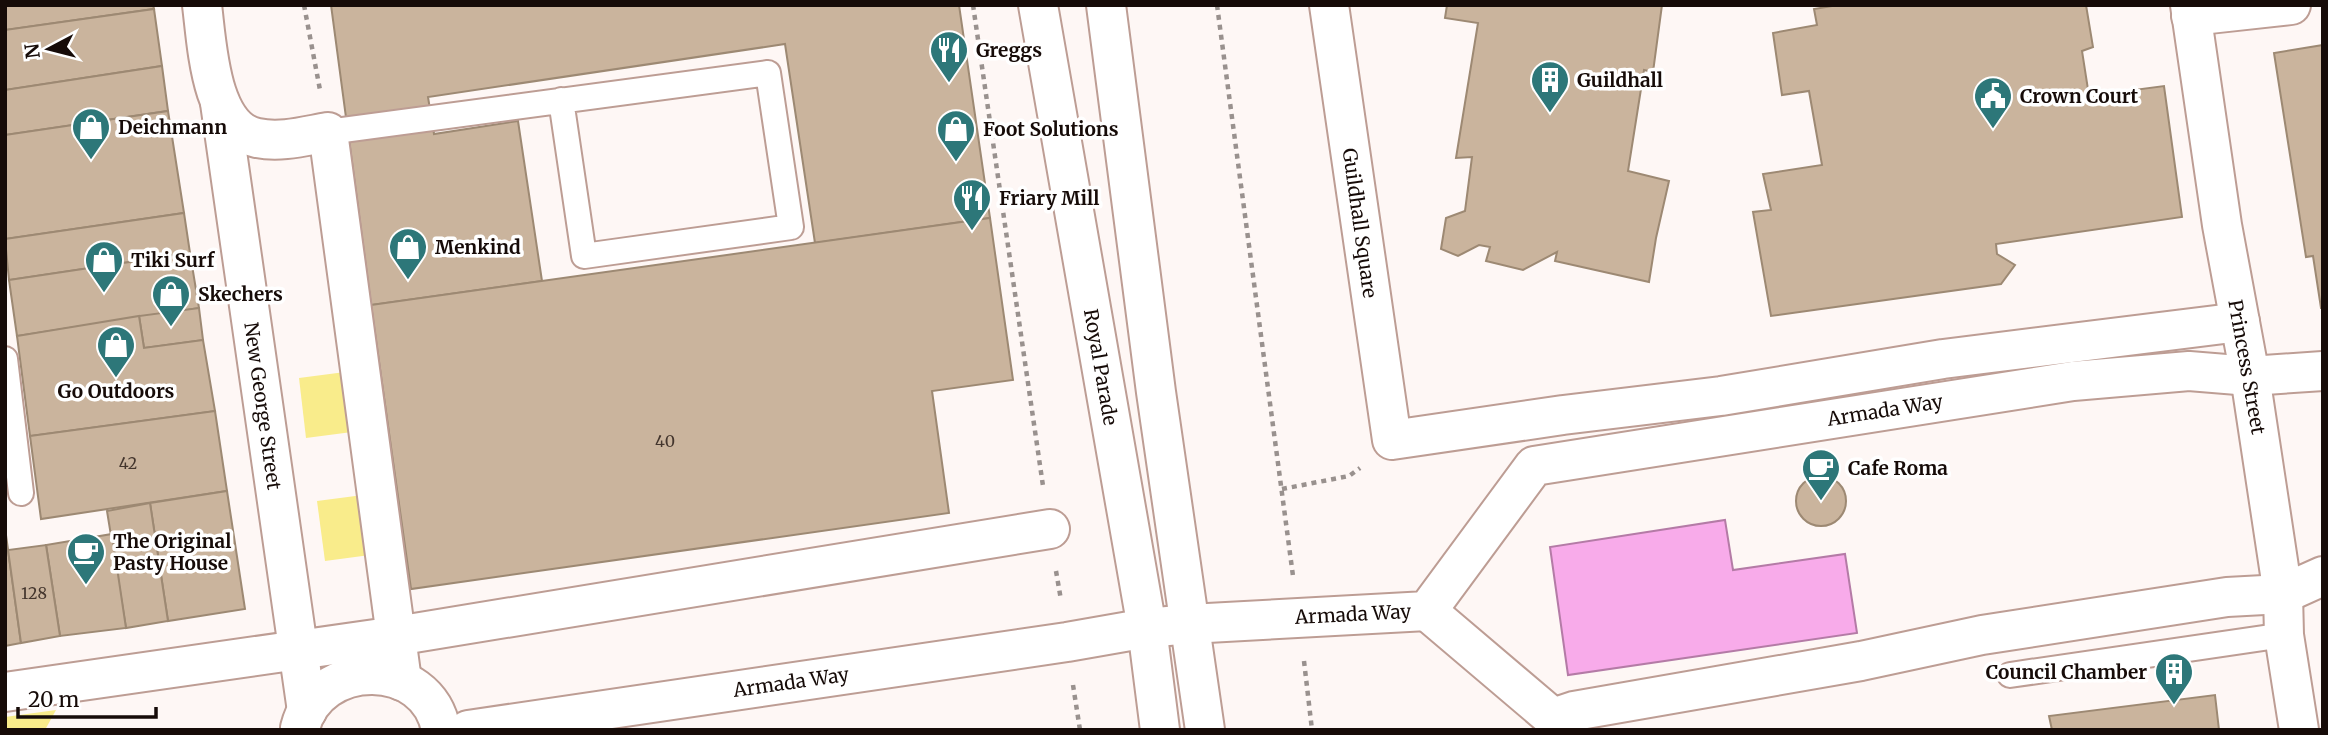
<svg xmlns="http://www.w3.org/2000/svg" width="2328" height="735" viewBox="0 0 2328 735" font-family="Merriweather,serif">
<style>
.green{fill:#f9ec8b}
.water{fill:#f8abea;stroke:#b47ba6;stroke-width:2}
.building{fill:#cab49d;stroke:#9d8973;stroke-width:2}
.lines{fill:none;stroke-linecap:round;stroke-linejoin:round}
.lane-casing{stroke:#bd9d94;stroke-width:28}
.street-casing{stroke:#bd9d94;stroke-width:42}
.secondary-casing{stroke:#bd9d94;stroke-width:42}
.path{stroke:#99918e;stroke-width:4.5;stroke-dasharray:5 5;stroke-linecap:butt}
.lane{stroke:#fff;stroke-width:24}
.street{stroke:#fff;stroke-width:38}
.secondary{stroke:#fff;stroke-width:38}
.labels{text-anchor:middle;stroke-width:7;stroke-linejoin:round;paint-order:stroke}
.number-label{font-size:16px;fill:#43352d}
.poi-label{font-size:19px;font-weight:bold;fill:#160b08;stroke:#fff;text-anchor:start}
.street-label{font-size:19px;fill:#160b08;stroke:#fff}
</style>
<rect width="100%" height="100%" fill="#fef7f5"/>
<g class="green">
<path d="M 345,372 L 352,432 L 306,438 L 299,378 Z"/>
<path d="M 363,495 L 370,555 L 325,561 L 317,501 Z"/>
<path d="M 56,710 L 45,730 L 5,730 L 5,717 Z"/>
</g>
<path class="water" d="M 1725,520 L 1733,570 L 1845,554 L 1857,633 L 1568,675 L 1550,547 Z"/>
<g class="building">
<path d="M 5,5 L 153,5 L 154,9 L 5,30 Z"/>
<path d="M 331,5 L 959,5 L 990,218 L 815,243 L 785,44 L 428,97 L 434,134 L 518,121 L 542,281 L 371,305 Z"/>
<path d="M 1447,5 L 1662,5 L 1653,72 L 1644,70 L 1628,171 L 1669,181 L 1656,238 L 1649,282 L 1555,261 L 1557,252 L 1523,270 L 1486,261 L 1490,247 L 1479,245 L 1458,256 L 1441,249 L 1446,218 L 1465,211 L 1472,157 L 1456,158 L 1478,23 L 1445,18 Z"/>
<path d="M 1838,5 L 2086,5 L 2093,47 L 2082,51 L 2089,96 L 2164,86 L 2182,217 L 1996,244 L 1997,254 L 2015,265 L 2001,284 L 1771,316 L 1753,212 L 1771,210 L 1763,174 L 1822,165 L 1809,91 L 1782,95 L 1773,33 L 1817,25 L 1814,9 Z"/>
<path d="M 154,9 L 162,66 L 5,90 L 5,30 Z"/>
<path d="M 2323,45 L 2323,308 L 2321,308 L 2313,256 L 2306,257 L 2274,53 Z"/>
<path d="M 162,66 L 168,111 L 5,135 L 5,90 Z"/>
<path d="M 168,111 L 184,213 L 5,239 L 5,135 Z"/>
<path d="M 184,213 L 190,253 L 9,280 L 5,239 Z"/>
<path d="M 990,218 L 1013,380 L 932,391 L 949,513 L 411,589 L 371,305 Z"/>
<path d="M 190,253 L 199,308 L 17,336 L 9,280 Z"/>
<path d="M 199,308 L 203,340 L 144,348 L 139,316 Z"/>
<path d="M 139,316 L 144,348 L 203,340 L 215,411 L 30,436 L 17,336 Z"/>
<path d="M 215,411 L 227,491 L 41,519 L 30,436 Z"/>
<circle cx="1821" cy="501" r="25"/>
<path d="M 227,491 L 245,609 L 168,621 L 150,503 Z"/>
<path d="M 150,503 L 168,621 L 126,628 L 107,511 Z"/>
<path d="M 5,528 L 21,643 L 5,646 Z"/>
<path d="M 112,534 L 126,628 L 60,636 L 46,545 Z"/>
<path d="M 46,545 L 60,636 L 21,643 L 8,550 Z"/>
<path d="M 2215,695 L 2219,730 L 2052,730 L 2049,716 Z"/>
</g>
<g class="lines">
<defs>
<g id="lane">
<path d="M 328,132 L 768,73 L 791,227 L 584,256 L 561,100"/>
<path d="M 5,359 L 21,493"/>
<path d="M 2010,675 L 2284,635"/>
</g>
<g id="street">
<path d="M 202,5 C 207,44 210,129 257,138 C 281,143 305,136 328,132 L 402,681"/>
<path d="M 1329,5 L 1392,440 L 1563,415 L 1721,396 L 1943,359 L 2240,322"/>
<path d="M 2190,5 L 2222,225 L 2250,376 L 2283,594 L 2284,635 L 2299,730"/>
<path d="M 2191,16 L 2291,5"/>
<path d="M 220,103 L 307,711"/>
<path d="M 1427,611 L 1553,718 L 1574,711 L 1861,661 L 1982,635 L 2227,597 L 2283,594 L 2323,576"/>
<path d="M 5,692 L 396,636 L 1050,529"/>
<path d="M 300,728 C 318,657 428,657 441,730"/>
<path d="M 468,730 L 1067,642 L 1147,628 L 1189,624 L 1427,611 L 1534,466 L 2073,381 L 2189,371 L 2250,376 L 2323,371"/>
</g>
<g id="secondary">
<path d="M 1038,5 L 1147,628 L 1160,730"/>
<path d="M 1106,5 L 1156,392 L 1205,730"/>
</g>
</defs>
<use href="#lane" class="lane-casing"/>
<use href="#street" class="street-casing"/>
<use href="#secondary" class="secondary-casing"/>
<g class="path">
<path d="M 304,5 L 320,90"/>
<path d="M 973,5 L 1043,486"/>
<path d="M 1217,5 L 1293,576"/>
<path d="M 1282,489 L 1349,476 L 1360,468"/>
<path d="M 1056,571 L 1061,600"/>
<path d="M 1304,661 L 1312,730"/>
<path d="M 1073,685 L 1080,730"/>
</g>
<use href="#lane" class="lane"/>
<use href="#street" class="street"/>
<use href="#secondary" class="secondary"/>
</g>
<defs>
<symbol id="restaurant-pin" viewBox="-11 -11 22 30"><path d="M0 17L-7.5 6A9.5 9.5 0 1 1 7.5 6Z" fill="#2d7779" stroke="#fff"/><path d="M-5-6h1v4h1v-4h1v4h1v-4h1v5L-1.5 .5V6h-2V.5L-5-1ZM5-6V6H3V1.5H1.5Q1.5-4 5-6Z" fill="#fff"/></symbol>
<symbol id="building-pin" viewBox="-11 -11 22 30"><path d="M0 17L-7.5 6A9.5 9.5 0 1 1 7.5 6Z" fill="#2d7779" stroke="#fff"/><path d="M-4-6H4V6H1V3H-1V6H-4ZM-2.5-4.3h1.7v1.8h-1.7ZM.8-4.3h1.7v1.8H.8ZM-2.5-1h1.7V.8h-1.7ZM.8-1h1.7V.8H.8Z" fill="#fff"/></symbol>
<symbol id="civic-pin" viewBox="-11 -11 22 30"><path d="M0 17L-7.5 6A9.5 9.5 0 1 1 7.5 6Z" fill="#2d7779" stroke="#fff"/><path d="M-.6-6.5H3V-4.5H.6V-3L4-1V1h2V6H-6V1h2V-1L-.6-3ZM-1.2 2.5V6h2.4V2.5Z" fill="#fff"/></symbol>
<symbol id="shop-pin" viewBox="-11 -11 22 30"><path d="M0 17L-7.5 6A9.5 9.5 0 1 1 7.5 6Z" fill="#2d7779" stroke="#fff"/><path d="M-5-2.5h2.3a2.7 3.5 0 0 1 5.4 0H5L5.5 6h-11ZM-1.5-2.5h3a1.5 2.3 0 0 0-3 0Z" fill="#fff"/></symbol>
<symbol id="cafe-pin" viewBox="-11 -11 22 30"><path d="M0 17L-7.5 6A9.5 9.5 0 1 1 7.5 6Z" fill="#2d7779" stroke="#fff"/><path d="M-5.5-4.5H6V0H3Q3 3.5 0 3.5H-2.5Q-5.5 3.5-5.5 0ZM3-3.2v2h1.7v-2ZM-6 4.5H4V6H-6Z" fill="#fff"/></symbol>
</defs>
<g fill-rule="evenodd">
<use href="#restaurant-pin" x="927" y="28" width="44" height="60"/>
<use href="#building-pin" x="1528" y="58" width="44" height="60"/>
<use href="#civic-pin" x="1971" y="74" width="44" height="60"/>
<use href="#shop-pin" x="69" y="105" width="44" height="60"/>
<use href="#shop-pin" x="934" y="107" width="44" height="60"/>
<use href="#restaurant-pin" x="950" y="176" width="44" height="60"/>
<use href="#shop-pin" x="386" y="225" width="44" height="60"/>
<use href="#shop-pin" x="82" y="238" width="44" height="60"/>
<use href="#shop-pin" x="149" y="272" width="44" height="60"/>
<use href="#shop-pin" x="94" y="323" width="44" height="60"/>
<use href="#cafe-pin" x="1799" y="446" width="44" height="60"/>
<use href="#cafe-pin" x="64" y="530" width="44" height="60"/>
<use href="#building-pin" x="2152" y="650" width="44" height="60"/>
</g>
<g class="labels">
<g class="number-label">
<text x="665" y="447">40</text>
<text x="128" y="469">42</text>
<text x="34" y="599">128</text>
</g>
<g class="poi-label">
<text x="976" y="57">Greggs</text>
<text x="1577" y="87">Guildhall</text>
<text x="2020" y="103">Crown Court</text>
<text x="118" y="134">Deichmann</text>
<text x="983" y="136">Foot Solutions</text>
<text x="999" y="205">Friary Mill</text>
<text x="435" y="254">Menkind</text>
<text x="131" y="267">Tiki Surf</text>
<text x="198" y="301">Skechers</text>
<text x="116" y="398" text-anchor="middle">Go Outdoors</text>
<text x="1848" y="475">Cafe Roma</text>
<text x="113" y="548">The Original<tspan x="113" dy="22">Pasty House</tspan></text>
<text x="2147" y="679" text-anchor="end">Council Chamber</text>
</g>
<g class="street-label">
<text transform="translate(1360 223) rotate(82)" y="7">Guildhall Square</text>
<text transform="translate(1101 367) rotate(80)" y="7">Royal Parade</text>
<text transform="translate(2247 367) rotate(80)" y="7">Princess Street</text>
<text transform="translate(263 406) rotate(82)" y="7">New George Street</text>
<text transform="translate(1885 410) rotate(-9)" y="7">Armada Way</text>
<text transform="translate(1353 614) rotate(-3)" y="7">Armada Way</text>
<text transform="translate(791 682) rotate(-8)" y="7">Armada Way</text>
</g>
</g>
<rect width="2328" height="735" fill="none" stroke="#160b08" stroke-width="14"/>
<g transform="translate(49 49) rotate(263)" stroke="#ffffff" stroke-width="5" paint-order="stroke">
<path d="M0-5L12 26L0 18L-12 26Z" fill="#160b08"/>
<text y="-10" font-size="19" font-weight="bold" text-anchor="middle" fill="#160b08">N</text>
</g>
<path d="M18 707v10h138v-10" fill="none" stroke="#160b08" stroke-width="3.5"/>
<text x="28" y="707" font-size="21" fill="#160b08" stroke="#ffffff" stroke-width="5" paint-order="stroke">20 m</text>
</svg>
